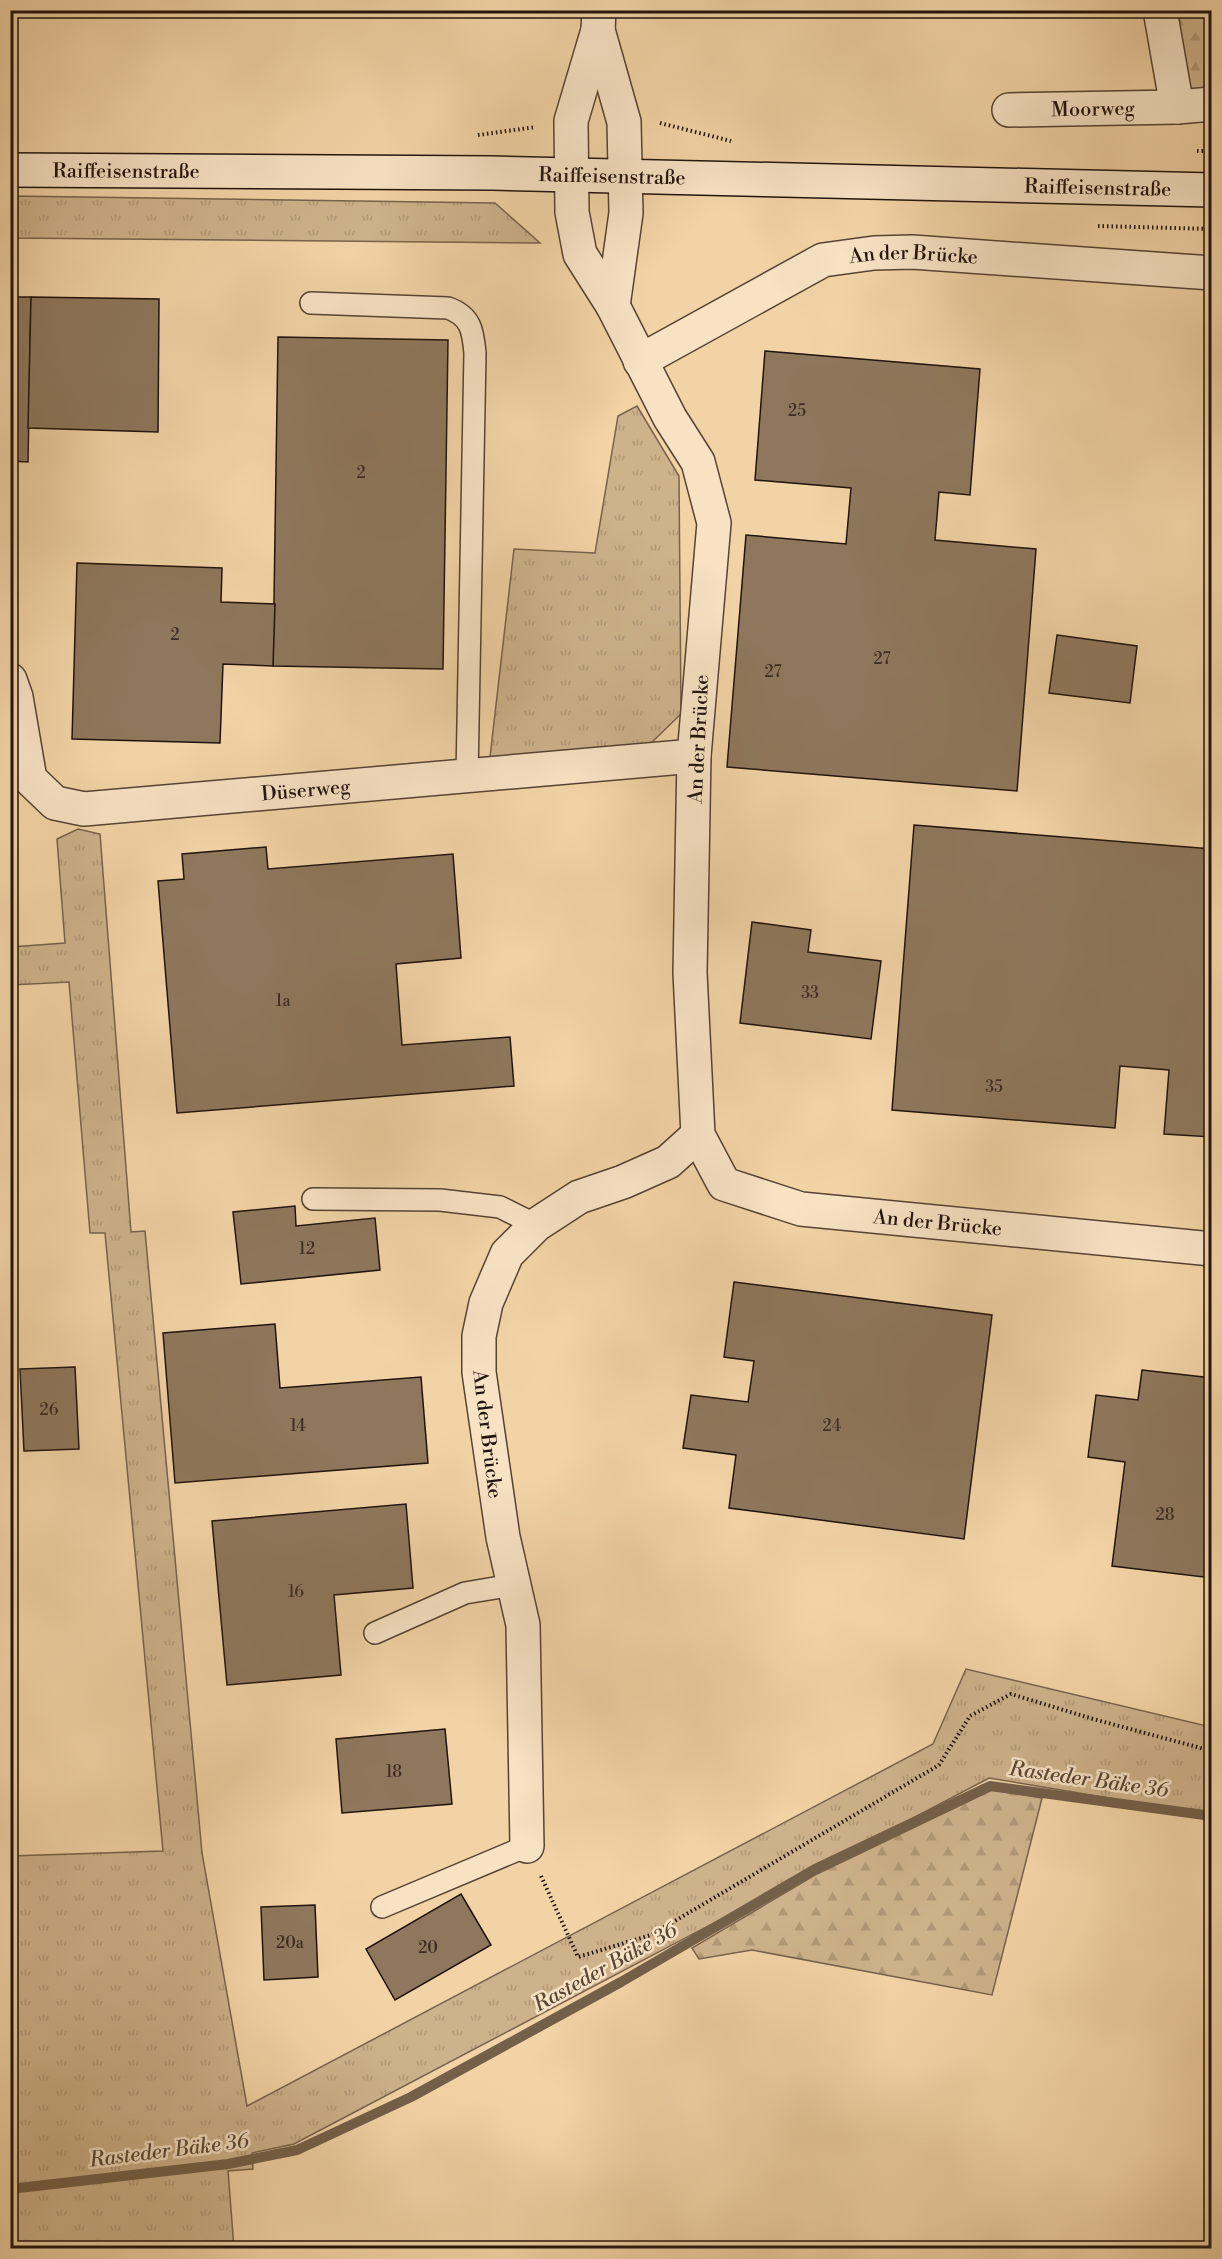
<svg xmlns="http://www.w3.org/2000/svg" width="1222" height="2259" viewBox="0 0 1222 2259" font-family="'Libre Bodoni',serif">
<style>
.grass{fill:url(#grass-tufts);stroke:#78624c;stroke-width:1.5}
.forest{fill:url(#forest-firs);stroke:#78624c;stroke-width:1.5}
.lines{fill:none;stroke-linecap:round;stroke-linejoin:round}
.stream{stroke:#745f49;stroke-width:10}
.building{fill:#8e775c;stroke:#21130d;stroke-width:1.5}
.lane-casing{stroke:#554333;stroke-width:24}
.street-casing{stroke:#554333;stroke-width:36}
.secondary-casing{stroke:#21130d;stroke-width:36}
.path{stroke:#21130d;stroke-width:4;stroke-dasharray:1.5 3;stroke-linecap:butt}
.lane{stroke:#f7e2c4;stroke-width:21}
.street{stroke:#f7e2c4;stroke-width:33}
.secondary{stroke:#f7e2c4;stroke-width:33}
.labels{text-anchor:middle;stroke-width:5;stroke-linejoin:round;paint-order:stroke}
.number-label{font-size:16px;fill:#3c2c21}
.street-label{font-size:20px;fill:#21130d;stroke:#f7e2c4}
.water-label{font-size:21px;font-style:italic;fill:#584635;stroke:#f7e2c4}
</style>
<defs>
<pattern id="grass-tufts" width="24" height="20" patternUnits="userSpaceOnUse" patternTransform="scale(1.5)"><rect width="24" height="20" fill="#ceb28b"/><path d="M3 7l-1-3M5 7V3M7 7l1-3M15 17l-1-3M17 17v-4M19 17l1-3" fill="none" stroke="#b19877"/></pattern>
<pattern id="forest-firs" width="22" height="20" patternUnits="userSpaceOnUse" patternTransform="scale(1.5)"><rect width="22" height="20" fill="#ceb28b"/><path d="M5 1l3.5 6h-7zM16 11l3.5 6h-7z" fill="#b19877"/></pattern>
</defs>
<rect width="100%" height="100%" fill="#f2d3a5"/>
<filter id="stains"><feTurbulence type="fractalNoise" baseFrequency=".00333" numOctaves="4"/><feColorMatrix values="0 0 0 0 .2 0 0 0 0 .09 0 0 0 0 .02 0 0 0 .5 -.17"/></filter>
<radialGradient id="worn" r=".72"><stop offset=".6" stop-color="#630" stop-opacity="0"/><stop offset="1" stop-color="#630" stop-opacity=".3"/></radialGradient>
<g class="grass">
<path d="M 11,196 L 495,203 L 540,243 L 11,238 Z"/>
<path d="M 637,406 L 679,476 L 681,714 L 649,745 L 490,757 L 514,549 L 595,553 L 618,416 Z"/>
<path d="M 78,829 L 100,834 L 131,1232 L 145,1231 L 202,1853 L 247,2106 L 933,1744 L 966,1669 L 1211,1727 L 1211,1815 L 989,1778 L 294,2144 L 252,2153 L 253,2169 L 228,2171 L 234,2248 L 11,2248 L 11,1856 L 163,1851 L 105,1233 L 90,1233 L 69,982 L 11,985 L 11,947 L 65,943 L 57,839 Z"/>
</g>
<g class="forest">
<path d="M 1160,11 L 1211,11 L 1211,105 L 1177,107 Z"/>
<path d="M 1211,705 L 1211,807 L 1209,807 Z"/>
<path d="M 992,1790 L 1042,1798 L 992,1995 L 752,1950 L 699,1959 L 692,1948 L 815,1875 Z"/>
</g>
<g class="lines">
<path class="stream" d="M 10,2189 L 228,2164 L 297,2150 L 411,2097 L 621,1982 L 815,1869 L 990,1786 L 1212,1816"/>
</g>
<g class="building">
<path d="M 1043,10 L 1081,10 L 1044,15 Z"/>
<path d="M 10,297 L 31,297 L 28,462 L 10,461 Z"/>
<path d="M 31,297 L 159,299 L 158,432 L 28,428 Z"/>
<path d="M 278,337 L 448,340 L 443,669 L 273,666 Z"/>
<path d="M 765,351 L 980,369 L 970,495 L 939,492 L 935,540 L 1036,549 L 1017,791 L 727,767 L 746,535 L 846,544 L 851,488 L 755,480 Z"/>
<path d="M 77,563 L 222,568 L 221,602 L 275,604 L 273,666 L 223,664 L 220,743 L 72,739 Z"/>
<path d="M 1057,635 L 1137,646 L 1130,703 L 1049,693 Z"/>
<path d="M 914,825 L 1212,849 L 1212,1137 L 1164,1134 L 1169,1070 L 1120,1066 L 1115,1128 L 892,1110 Z"/>
<path d="M 266,847 L 268,869 L 453,854 L 461,958 L 396,964 L 402,1045 L 510,1037 L 514,1086 L 177,1113 L 158,881 L 184,879 L 182,854 Z"/>
<path d="M 752,922 L 811,930 L 808,952 L 881,961 L 871,1039 L 740,1023 Z"/>
<path d="M 295,1206 L 296,1226 L 375,1218 L 380,1270 L 241,1284 L 233,1212 Z"/>
<path d="M 734,1282 L 992,1315 L 964,1539 L 729,1508 L 736,1455 L 683,1448 L 691,1395 L 748,1402 L 754,1361 L 724,1357 Z"/>
<path d="M 275,1324 L 280,1388 L 421,1377 L 428,1463 L 175,1483 L 163,1333 Z"/>
<path d="M 75,1367 L 79,1449 L 24,1451 L 20,1369 Z"/>
<path d="M 1142,1370 L 1212,1378 L 1212,1578 L 1112,1566 L 1125,1462 L 1088,1457 L 1096,1395 L 1138,1400 Z"/>
<path d="M 406,1504 L 413,1588 L 334,1595 L 341,1675 L 227,1685 L 212,1521 Z"/>
<path d="M 445,1729 L 452,1804 L 342,1813 L 336,1739 Z"/>
<path d="M 461,1894 L 491,1945 L 395,2000 L 366,1949 Z"/>
<path d="M 315,1905 L 318,1977 L 264,1980 L 261,1907 Z"/>
</g>
<g class="lines">
<defs>
<g id="lane">
<path d="M 311,303 L 448,308 C 471,316 473,331 475,353 L 467,776"/>
<path d="M 313,1199 L 440,1200 L 500,1207 L 536,1225"/>
<path d="M 375,1633 L 465,1593 L 513,1585"/>
<path d="M 382,1907 L 527,1846"/>
</g>
<g id="street">
<path id="s1" d="M 599,10 L 598,30 L 571,121 L 572,212 L 580,254 L 613,306 L 670,418 L 698,462 L 714,523 L 694,756 L 690,973 L 698,1135 L 724,1184 L 801,1209 L 1212,1249"/>
<path d="M 1160,10 L 1177,107"/>
<path d="M 598,30 L 624,122 L 626,213 L 613,306"/>
<path id="s2" d="M 1009,110 L 1177,107 L 1212,104"/>
<path id="s3" d="M 640,361 L 823,260 L 874,253 L 912,252 L 1212,273"/>
<path id="s4" d="M 10,680 L 16,697 L 30,779 L 55,803 L 84,809 L 694,756"/>
<path d="M 527,1846 L 523,1625 L 503,1537 L 479,1372 L 479,1336 L 486,1303 L 507,1254 L 536,1225 L 579,1197 L 623,1182 L 668,1162 L 698,1135"/>
</g>
<g id="secondary">
<path id="s5" d="M 10,170 L 492,173 L 1212,190"/>
</g>
</defs>
<use href="#lane" class="lane-casing"/>
<use href="#street" class="street-casing"/>
<use href="#secondary" class="secondary-casing"/>
<g class="path">
<path d="M 660,123 L 731,141"/>
<path d="M 478,135 L 536,127"/>
<path d="M 1197,151 L 1212,151"/>
<path d="M 1098,226 L 1212,229"/>
<path d="M 541,1876 L 578,1957 L 651,1935 L 939,1765 L 970,1716 L 1011,1694 L 1093,1719 L 1212,1751"/>
</g>
<use href="#lane" class="lane"/>
<use href="#street" class="street"/>
<use href="#secondary" class="secondary"/>
</g>
<g class="labels">
<g class="number-label">
<text x="797" y="416">25</text>
<text x="361" y="478">2</text>
<text x="175" y="640">2</text>
<text x="882" y="664">27</text>
<text x="773" y="677">27</text>
<text x="810" y="998">33</text>
<text x="283" y="1006">1a</text>
<text x="994" y="1092">35</text>
<text x="307" y="1254">12</text>
<text x="49" y="1415">26</text>
<text x="298" y="1431">14</text>
<text x="832" y="1431">24</text>
<text x="1165" y="1520">28</text>
<text x="296" y="1597">16</text>
<text x="394" y="1777">18</text>
<text x="290" y="1948">20a</text>
<text x="428" y="1953">20</text>
</g>
<g class="street-label">
<text dy="7" stroke="none"><textPath href="#s2" startOffset="84">Moorweg</textPath></text>
<text dy="7" stroke="none"><textPath href="#s5" startOffset="116">Raiffeisenstraße</textPath></text>
<text dy="7" stroke="none"><textPath href="#s5" startOffset="602">Raiffeisenstraße</textPath></text>
<text dy="7" stroke="none"><textPath href="#s5" startOffset="1088">Raiffeisenstraße</textPath></text>
<text dy="7" stroke="none"><textPath href="#s3" startOffset="300">An der Brücke</textPath></text>
<text transform="translate(698 739) rotate(-87)" y="7">An der Brücke</text>
<text dy="7" stroke="none"><textPath href="#s4" startOffset="388">Düserweg</textPath></text>
<text dy="7" stroke="none"><textPath href="#s1" startOffset="1438">An der Brücke</textPath></text>
<text transform="translate(488 1434) rotate(83)" y="7">An der Brücke</text>
</g>
<g class="water-label">
<text transform="translate(1089 1779) rotate(8)" y="7">Rasteder Bäke 36</text>
<text transform="translate(605 1967) rotate(-29)" y="7">Rasteder Bäke 36</text>
<text transform="translate(169 2150) rotate(-7)" y="7">Rasteder Bäke 36</text>
</g>
</g>
<rect width="1222" height="2259" fill="none" stroke="#f2d3a5" stroke-width="36"/>
<rect x="12" y="12" width="1198" height="2235" fill="none" stroke="#21130d" stroke-width="3"/>
<rect x="18" y="18" width="1186" height="2223" fill="none" stroke="#21130d" stroke-width="1.5"/>
<rect width="100%" height="100%" filter="url(#stains)"/>
<rect width="100%" height="100%" fill="url(#worn)"/>
</svg>
